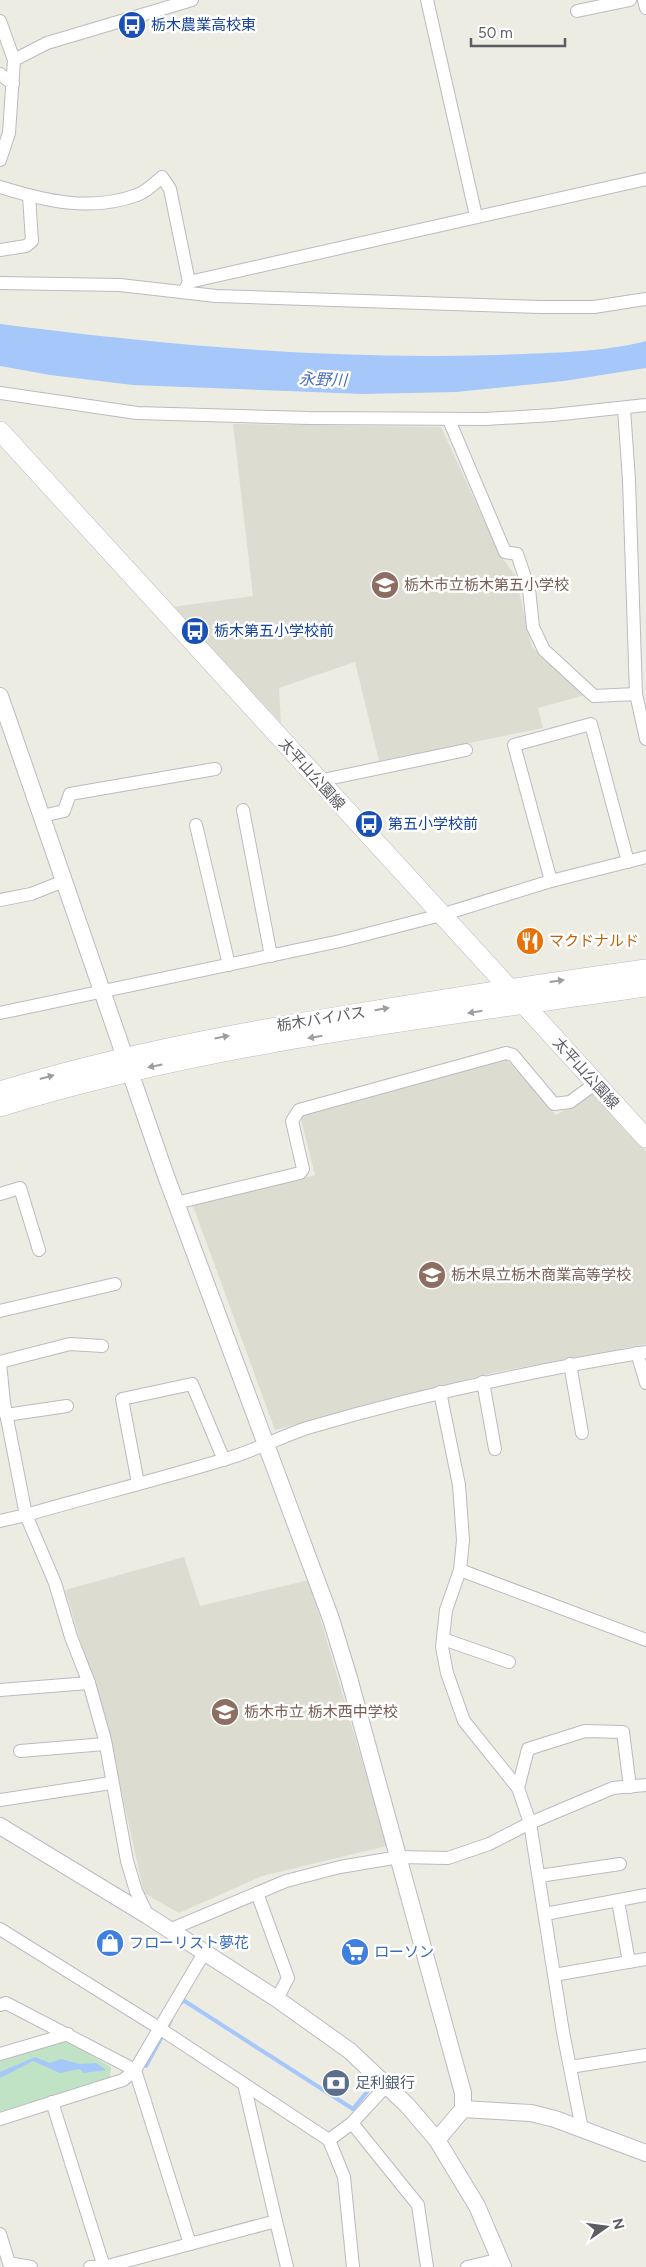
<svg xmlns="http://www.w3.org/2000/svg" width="646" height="2267" viewBox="0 0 646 2267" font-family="Figtree,'Noto Sans JP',sans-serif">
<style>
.education{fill:#dddcd1}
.green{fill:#c0e3c6}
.water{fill:#a6c7fa}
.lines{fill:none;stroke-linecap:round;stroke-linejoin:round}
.stream{stroke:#a6c7fa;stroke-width:4}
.minor-casing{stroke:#babbc1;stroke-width:14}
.tertiary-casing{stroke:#babbc1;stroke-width:18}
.secondary-casing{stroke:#b8bac0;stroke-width:20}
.minor{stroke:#fff;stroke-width:12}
.tertiary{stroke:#fff;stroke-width:16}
.secondary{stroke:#fff;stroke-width:19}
.oneway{fill:#9d9ea1}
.labels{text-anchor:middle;stroke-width:5;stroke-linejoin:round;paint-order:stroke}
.transit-label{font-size:15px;fill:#164399;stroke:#fff;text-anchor:start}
.education-label{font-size:15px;fill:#785e54;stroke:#fff;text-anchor:start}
.street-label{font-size:15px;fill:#5b5d63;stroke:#fff}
.food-label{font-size:15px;fill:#c56008;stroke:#fff;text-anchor:start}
.shop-label{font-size:15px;fill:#366cbe;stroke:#fff;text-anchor:start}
.service-label{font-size:15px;fill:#4e5e75;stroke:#fff;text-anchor:start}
.water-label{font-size:16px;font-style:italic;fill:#4a6ebb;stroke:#fff}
</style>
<rect width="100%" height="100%" fill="#edece3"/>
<g class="education">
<path d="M 233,424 L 441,427 L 500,555 L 515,575 L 532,647 L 585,695 L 538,708 L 543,728 L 379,761 L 355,662 L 279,688 L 281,723 L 172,607 L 253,596 Z"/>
<path d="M 505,1058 L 556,1115 L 593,1094 L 646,1151 L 646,1344 L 492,1373 L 275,1430 L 193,1206 L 315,1175 L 300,1116 Z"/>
<path d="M 184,1557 L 200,1606 L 309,1580 L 387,1846 L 262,1876 L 179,1913 L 144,1893 L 110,1740 L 65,1590 Z"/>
</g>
<path class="green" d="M 62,2038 L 111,2067 L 110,2078 L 0,2112 L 0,2057 Z"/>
<g class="water">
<path d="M 0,324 C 164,345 330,360 495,355 C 543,353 600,353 646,341 L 646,368 L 564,381 L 456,392 L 363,394 L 133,385 L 50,375 L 0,366 Z"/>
<path d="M 35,2057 L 50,2063 L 61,2059 L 80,2064 L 96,2063 L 106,2070 L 84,2073 L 79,2069 L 60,2073 L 33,2061 L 0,2078 L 0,2072 Z"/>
</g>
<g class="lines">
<g class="stream">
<path d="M 181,2003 L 183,2000 L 353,2109 L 371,2087"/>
<path d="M 146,2066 L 171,2020"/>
</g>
<defs>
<g id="minor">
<path d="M 427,0 L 476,216"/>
<path d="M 644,0 L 646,8"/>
<path d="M 577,11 L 630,0"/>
<path d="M 0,21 L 14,60 L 9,133 L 0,160"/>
<path d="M 14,60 L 47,43 L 192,0"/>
<path d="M 0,74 L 13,84"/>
<path d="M 0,187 C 45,201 91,212 137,195 C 146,192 154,184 162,177 L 170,189 L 189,282"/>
<path d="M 0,250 L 26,246 L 32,241 L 29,196"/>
<path d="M 0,283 L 120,285 L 216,296 L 541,307 L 594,307 L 646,299"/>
<path d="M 184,292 L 189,282 L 646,179"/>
<path d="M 0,393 L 137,413 L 309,418 L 485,419 L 553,415 L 646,405"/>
<path d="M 624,409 L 629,480 L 636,694 L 646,739"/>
<path d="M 449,420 L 505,552 L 517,554 L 529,589 L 533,627 L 544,650 L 594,696 L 636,694"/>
<path d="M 318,781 L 466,750"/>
<path d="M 243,810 L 271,956"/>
<path d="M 42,816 L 64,811 L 70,794 L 215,769"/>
<path d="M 196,825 L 229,965"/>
<path d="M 551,881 L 514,745 L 591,724 L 628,862"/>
<path d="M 0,900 L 31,894 L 64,881"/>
<path d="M 0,1013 L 340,941 L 441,915 L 551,881 L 646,857"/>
<path d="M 0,1194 L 20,1188 L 39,1250"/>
<path d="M 176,1203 L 300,1173 L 303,1169 L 292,1121 L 299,1110 L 506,1053 L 513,1055 L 554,1104 L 570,1102 L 596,1083"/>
<path d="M 0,1311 L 115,1284"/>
<path d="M 637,1353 L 646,1383"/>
<path d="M 0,1362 L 70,1344 L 102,1346"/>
<path d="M 0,1363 L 4,1403 L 26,1515 L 55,1583 L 71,1637 L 89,1683 L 105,1740 L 127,1861 L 136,1891 L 148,1916"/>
<path d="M 570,1364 L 582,1433"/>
<path d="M 483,1382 L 495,1449"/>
<path d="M 440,1392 L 459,1485 L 463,1540 L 460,1570 L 446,1610 L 442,1647 L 447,1673 L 464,1721 L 518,1788 L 530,1823 L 563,2032 L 582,2129"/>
<path d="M 6,1415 L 67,1406"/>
<path d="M 138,1483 L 122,1399 L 192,1384 L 224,1460"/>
<path d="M 0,1521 L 26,1515 C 92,1496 160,1479 226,1459 C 254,1451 280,1437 307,1428 C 419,1395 531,1371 646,1352"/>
<path d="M 460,1570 L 646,1640"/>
<path d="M 443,1639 L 509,1662"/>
<path d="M 0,1690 L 89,1683"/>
<path d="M 20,1751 L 105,1744"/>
<path d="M 518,1788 L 528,1749 L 585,1731 L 623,1732 L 630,1787"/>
<path d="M 0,1800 L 111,1783"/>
<path d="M 539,1876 L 620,1864"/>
<path d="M 257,1893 L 288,1978 L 277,1999"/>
<path d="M 618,1901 L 629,1962"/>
<path d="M 545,1914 L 646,1895"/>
<path d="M 0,1929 L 159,2028 L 329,2140 L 344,2177 L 353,2267"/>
<path d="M 169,1930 L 286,1881 L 340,1867 L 399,1857 L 448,1858 L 489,1844 L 530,1823 L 613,1788 L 646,1785"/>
<path d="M 554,1975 L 646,1959"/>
<path d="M 0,2005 L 6,2003 L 135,2070 L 190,2244 L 276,2221 L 244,2084"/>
<path d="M 0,2054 L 68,2034"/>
<path d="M 570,2067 L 646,2055"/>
<path d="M 52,2102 L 104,2267"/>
<path d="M 0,2119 L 123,2080 L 135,2070 L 204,1953"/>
<path d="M 352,2123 L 418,2205 L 427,2267"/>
<path d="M 329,2140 L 352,2123 L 387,2085"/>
<path d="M 276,2221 L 287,2267"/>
<path d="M 0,2234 L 9,2263 L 31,2267"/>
<path d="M 90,2267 L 104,2267 L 190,2244"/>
<path d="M 467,2267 L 501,2259"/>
</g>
<g id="tertiary">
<path d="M 0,696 L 166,1176 L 331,1619 L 349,1678 L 463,2093 L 463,2109 L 437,2140"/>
<path d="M 0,1826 L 148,1916 L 277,1999 L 350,2051 L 407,2105 L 437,2140 L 477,2206 L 503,2267"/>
<path d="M 463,2109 L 531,2113 L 555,2119 L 646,2153"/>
</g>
<g id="secondary">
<path d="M 0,431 L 646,1138"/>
<path d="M 0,1091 C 114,1056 230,1034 347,1015 C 446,998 546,983 646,969"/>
<path d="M 0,1107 C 207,1043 432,1018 646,987"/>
</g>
</defs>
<use href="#minor" class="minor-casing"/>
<use href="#tertiary" class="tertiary-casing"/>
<use href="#secondary" class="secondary-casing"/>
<use href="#minor" class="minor"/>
<use href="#tertiary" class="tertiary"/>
<use href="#secondary" class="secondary"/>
</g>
<defs><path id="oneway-solid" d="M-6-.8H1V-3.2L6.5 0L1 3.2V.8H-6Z" transform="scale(1.25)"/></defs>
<g class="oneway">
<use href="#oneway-solid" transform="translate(557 981) rotate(-8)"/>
<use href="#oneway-solid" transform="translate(382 1009) rotate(-9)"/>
<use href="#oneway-solid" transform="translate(475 1012) rotate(171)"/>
<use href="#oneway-solid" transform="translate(222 1037) rotate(-11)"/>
<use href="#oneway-solid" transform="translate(315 1037) rotate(171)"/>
<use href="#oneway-solid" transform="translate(155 1066) rotate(169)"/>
<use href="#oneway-solid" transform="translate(47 1077) rotate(-15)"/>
</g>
<defs>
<symbol id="bus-disc" viewBox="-11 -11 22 22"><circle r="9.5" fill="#1a4fb4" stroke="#fff"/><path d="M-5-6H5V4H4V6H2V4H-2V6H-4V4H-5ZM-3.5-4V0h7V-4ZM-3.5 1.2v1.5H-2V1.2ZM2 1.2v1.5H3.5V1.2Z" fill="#fff"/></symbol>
<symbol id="school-disc" viewBox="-11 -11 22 22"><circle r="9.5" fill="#8d6e63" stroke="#fff"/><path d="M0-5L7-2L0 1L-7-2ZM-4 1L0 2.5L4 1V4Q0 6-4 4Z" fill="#fff"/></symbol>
<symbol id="restaurant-disc" viewBox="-11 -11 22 22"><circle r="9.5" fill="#e8710a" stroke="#fff"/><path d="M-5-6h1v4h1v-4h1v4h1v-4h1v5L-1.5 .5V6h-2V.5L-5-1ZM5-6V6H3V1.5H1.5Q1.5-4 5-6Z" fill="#fff"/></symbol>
<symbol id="shop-disc" viewBox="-11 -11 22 22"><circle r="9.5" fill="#3f7fe0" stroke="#fff"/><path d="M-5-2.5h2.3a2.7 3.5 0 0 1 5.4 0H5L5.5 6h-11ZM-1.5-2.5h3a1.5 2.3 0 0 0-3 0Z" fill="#fff"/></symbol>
<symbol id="supermarket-disc" viewBox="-11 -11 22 22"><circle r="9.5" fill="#3f7fe0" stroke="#fff"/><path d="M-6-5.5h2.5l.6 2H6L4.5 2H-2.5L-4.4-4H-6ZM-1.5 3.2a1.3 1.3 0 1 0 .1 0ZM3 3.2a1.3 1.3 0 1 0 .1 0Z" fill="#fff"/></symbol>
<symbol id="bank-disc" viewBox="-11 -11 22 22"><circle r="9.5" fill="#5c6f8a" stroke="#fff"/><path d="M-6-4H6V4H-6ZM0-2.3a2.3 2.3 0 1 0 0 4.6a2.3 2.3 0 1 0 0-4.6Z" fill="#fff"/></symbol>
</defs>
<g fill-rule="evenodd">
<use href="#bus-disc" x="116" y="9" width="32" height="32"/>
<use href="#school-disc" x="369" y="569" width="32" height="32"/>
<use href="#bus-disc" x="179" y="615" width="32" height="32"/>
<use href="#bus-disc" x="353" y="808" width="32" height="32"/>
<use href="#restaurant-disc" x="514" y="925" width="32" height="32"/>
<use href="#school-disc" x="416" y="1259" width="32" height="32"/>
<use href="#school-disc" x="209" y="1696" width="32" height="32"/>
<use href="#shop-disc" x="94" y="1927" width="32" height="32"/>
<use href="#supermarket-disc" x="339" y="1936" width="32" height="32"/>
<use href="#bank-disc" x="320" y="2067" width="32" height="32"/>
</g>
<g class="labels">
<g class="transit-label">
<text x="151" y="30">栃木農業高校東</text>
<text x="214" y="636">栃木第五小学校前</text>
<text x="388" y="829">第五小学校前</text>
</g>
<g class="education-label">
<text x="404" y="590">栃木市立栃木第五小学校</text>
<text x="451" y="1280">栃木県立栃木商業高等学校</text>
<text x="244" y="1717">栃木市立 栃木西中学校</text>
</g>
<g class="street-label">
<text transform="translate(312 774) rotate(48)" y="5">太平山公園線</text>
<text transform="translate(321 1019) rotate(-9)" y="5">栃木バイパス</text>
<text transform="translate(586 1073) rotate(48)" y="5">太平山公園線</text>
</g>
<g class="food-label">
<text x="549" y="946">マクドナルド</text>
</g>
<g class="shop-label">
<text x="129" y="1948">フローリスト夢花</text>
<text x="374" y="1957">ローソン</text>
</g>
<g class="service-label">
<text x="355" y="2088">足利銀行</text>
</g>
<g class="water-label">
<text transform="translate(323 379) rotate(2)" y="6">永野川</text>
</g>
</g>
<g transform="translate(606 2227) rotate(76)" stroke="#ffffff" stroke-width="4" paint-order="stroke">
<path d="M0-4L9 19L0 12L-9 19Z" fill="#5b5d63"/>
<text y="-8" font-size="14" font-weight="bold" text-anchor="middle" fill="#5b5d63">N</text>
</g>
<path d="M471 38v8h94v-8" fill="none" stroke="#5b5d63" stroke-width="2.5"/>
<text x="478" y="38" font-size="15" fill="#5b5d63" stroke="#ffffff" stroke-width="4" paint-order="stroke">50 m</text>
</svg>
